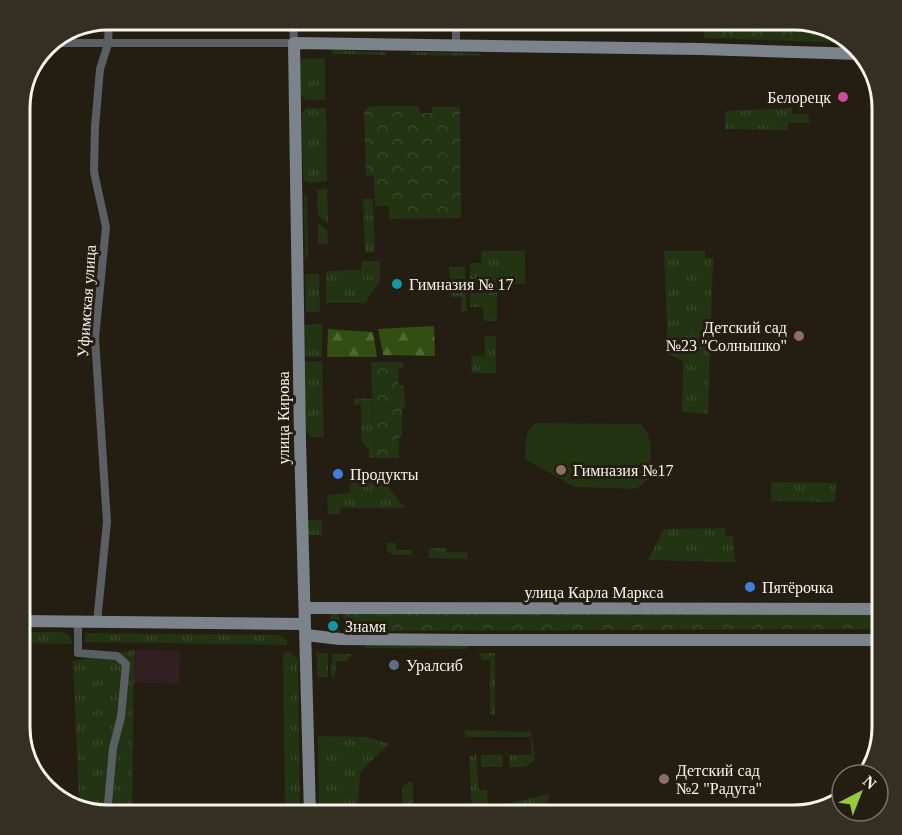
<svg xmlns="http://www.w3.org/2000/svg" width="902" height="835" viewBox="0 0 902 835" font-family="'Times New Roman',serif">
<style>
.commercial{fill:#321f21}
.grass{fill:url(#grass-tufts)}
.forest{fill:url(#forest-firs)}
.park{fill:url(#park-crowns)}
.pitch{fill:#223412}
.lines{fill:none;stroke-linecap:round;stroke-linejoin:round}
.street{stroke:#595f63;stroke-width:8}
.secondary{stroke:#7a848a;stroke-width:12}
.hotel-dot{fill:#d1479c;stroke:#231d12;stroke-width:2}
.culture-dot{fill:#0f9aa8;stroke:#231d12;stroke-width:2}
.education-dot{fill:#8d6e63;stroke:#231d12;stroke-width:2}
.shop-dot{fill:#3f7fe0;stroke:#231d12;stroke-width:2}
.service-dot{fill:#5c6f8a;stroke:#231d12;stroke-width:2}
.labels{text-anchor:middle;stroke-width:6;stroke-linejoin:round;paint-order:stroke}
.poi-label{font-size:16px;fill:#f8f4ec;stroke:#231d12;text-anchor:start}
.street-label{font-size:16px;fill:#f8f4ec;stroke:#231d12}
.rim{fill:none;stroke:#f8f4ec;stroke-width:3}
</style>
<defs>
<pattern id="grass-tufts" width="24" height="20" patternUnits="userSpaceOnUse" patternTransform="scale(1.5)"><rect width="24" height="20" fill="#223412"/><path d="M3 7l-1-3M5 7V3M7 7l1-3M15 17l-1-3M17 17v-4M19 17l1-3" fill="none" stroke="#384829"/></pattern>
<pattern id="forest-firs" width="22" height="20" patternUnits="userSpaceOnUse" patternTransform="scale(1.5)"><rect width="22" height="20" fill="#314f10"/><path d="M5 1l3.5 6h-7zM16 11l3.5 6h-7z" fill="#506933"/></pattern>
<pattern id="park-crowns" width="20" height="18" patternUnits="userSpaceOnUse" patternTransform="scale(1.5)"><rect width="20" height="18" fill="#223412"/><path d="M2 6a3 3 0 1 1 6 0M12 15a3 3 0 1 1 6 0" fill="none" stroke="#384829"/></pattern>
</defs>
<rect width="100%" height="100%" fill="#231d12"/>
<path class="commercial" d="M 134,650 L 180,651 L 179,684 L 131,683 Z"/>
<g class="grass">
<path d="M 331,50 L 384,52 L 387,55 L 332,54 Z"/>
<path d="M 411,52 L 478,53 L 482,56 L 411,55 Z"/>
<path d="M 325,58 L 325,100 L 306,100 L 299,94 L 299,59 Z"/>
<path d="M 306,108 L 326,108 L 327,181 L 309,183 L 303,180 L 302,113 Z"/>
<path d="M 792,108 L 792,114 L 808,114 L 810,123 L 788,123 L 788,130 L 725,129 L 725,111 Z"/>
<path d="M 327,188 L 328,223 L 318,216 L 317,190 Z"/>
<path d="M 304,193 L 307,198 L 308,256 L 305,260 Z"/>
<path d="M 363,199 L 373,199 L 375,252 L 365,252 Z"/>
<path d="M 318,224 L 327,229 L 328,244 L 318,244 Z"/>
<path d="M 482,251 L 525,251 L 525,284 L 497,284 L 497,321 L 484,321 L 483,307 L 470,307 L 470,263 L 481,263 Z"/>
<path d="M 664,251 L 705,251 L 705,257 L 713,258 L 708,414 L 682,412 L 683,361 L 668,354 Z"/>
<path d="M 362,261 L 380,261 L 380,281 L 365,303 L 326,303 L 326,271 L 361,270 Z"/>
<path d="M 449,267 L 465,267 L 467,311 L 461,312 L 461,297 L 451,297 Z"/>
<path d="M 305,274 L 319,274 L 320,312 L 306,312 Z"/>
<path d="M 322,324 L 322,357 L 304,357 L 304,325 Z"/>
<path d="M 484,336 L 496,336 L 496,373 L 472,373 L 471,356 L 485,355 Z"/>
<path d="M 304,361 L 322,362 L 324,437 L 311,437 L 306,431 Z"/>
<path d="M 354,398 L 372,399 L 375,458 L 369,457 L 369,451 L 361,441 L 361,405 L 354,405 Z"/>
<path d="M 368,471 L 376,472 L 405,508 L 341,508 L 340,514 L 328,514 L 327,495 L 350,493 L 351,477 L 368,477 Z"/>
<path d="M 771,482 L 836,483 L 835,502 L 771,501 Z"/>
<rect x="308" y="520" width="14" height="15"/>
<path d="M 725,528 L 725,535 L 733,536 L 735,562 L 648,560 L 664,529 Z"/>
<path d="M 387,543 L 396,543 L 396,550 L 412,550 L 412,555 L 393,555 L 387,551 Z"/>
<path d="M 429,548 L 447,548 L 447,552 L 467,552 L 468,559 L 429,558 Z"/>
<path d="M 339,613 L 340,632 L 334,632 L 328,624 L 331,614 Z"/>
<path d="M 20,632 L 62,632 L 70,636 L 72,644 L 20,643 Z"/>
<path d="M 85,633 L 278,635 L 287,640 L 287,645 L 85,642 Z"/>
<path d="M 365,644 L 468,645 L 468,649 L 365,648 Z"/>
<path d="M 134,650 L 132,815 L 108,815 L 79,803 L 73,661 Z"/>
<path d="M 291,652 L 298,660 L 300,815 L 285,815 L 283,653 Z"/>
<rect x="317" y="653" width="11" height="24"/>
<path d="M 479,653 L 495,653 L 495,715 L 490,714 L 490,660 L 482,660 Z"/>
<path d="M 332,654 L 352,654 L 347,661 L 336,661 L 335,677 L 331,677 Z"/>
<path d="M 462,730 L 531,732 L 535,760 L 525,767 L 509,767 L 509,755 L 532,755 L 531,737 L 467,737 Z"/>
<path d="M 318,736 L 369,737 L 389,744 L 360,772 L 358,810 L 334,811 L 334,815 L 319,815 Z"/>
<path d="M 476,755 L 479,790 L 487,790 L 488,808 L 549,794 L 548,802 L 534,815 L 472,815 L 469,756 Z"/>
<path d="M 481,755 L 502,755 L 503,767 L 481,767 Z"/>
</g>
<g class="forest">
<path d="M 434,326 L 435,356 L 383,355 L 378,329 Z"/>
<path d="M 328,329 L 373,332 L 377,357 L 327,357 Z"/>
</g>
<g class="park">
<path d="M 704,20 L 800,20 L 851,43 L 704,38 Z"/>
<path d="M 370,106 L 419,106 L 420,113 L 432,113 L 432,107 L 460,107 L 461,218 L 389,219 L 389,206 L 375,206 L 374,176 L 366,175 L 364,112 Z"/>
<path d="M 371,362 L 403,362 L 403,368 L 398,370 L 399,384 L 404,387 L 405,408 L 402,409 L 402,437 L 399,437 L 399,458 L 375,458 Z"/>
<path d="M 343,614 L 882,615 L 882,629 L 344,631 Z"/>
<path d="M 408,782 L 413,782 L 413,807 L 406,807 L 406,815 L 398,815 L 398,809 L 402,808 L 402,787 Z"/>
</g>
<path class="pitch" d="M 537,423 L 640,424 C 656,438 650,459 649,479 L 636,489 L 574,487 L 525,459 C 526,447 523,429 537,423 Z"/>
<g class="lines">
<g class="street">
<path d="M 456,20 L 456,46"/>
<path d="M 48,43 L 294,43 L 293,20"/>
<path d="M 78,622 L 78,653 L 117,656 L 126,664 L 121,717 L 113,748 L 107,815"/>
<path d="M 97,622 L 107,522 L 95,338 L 106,227 L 94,172 L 95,127 L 100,69 L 108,44 L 109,20"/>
</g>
<g class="secondary">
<path d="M 305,608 L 882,609"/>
<path d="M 20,621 L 305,624"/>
<path d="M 306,635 L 340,639 L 472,640 L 882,640"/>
<path d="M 310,815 L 300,440 L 294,43 L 701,49 L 861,54"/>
</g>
</g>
<circle class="hotel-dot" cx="843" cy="97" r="6"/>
<g class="culture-dot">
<circle cx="397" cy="284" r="6"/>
<circle cx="333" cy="626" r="6"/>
</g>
<g class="education-dot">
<circle cx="799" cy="336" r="6"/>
<circle cx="561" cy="470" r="6"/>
<circle cx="664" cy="779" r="6"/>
</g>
<g class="shop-dot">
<circle cx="338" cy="474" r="6"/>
<circle cx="750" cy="587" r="6"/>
</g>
<circle class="service-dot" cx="394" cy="665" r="6"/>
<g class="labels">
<g class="poi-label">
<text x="831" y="103" text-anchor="end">Белорецк</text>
<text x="409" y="290">Гимназия № 17</text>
<text x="787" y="333" text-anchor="end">Детский сад<tspan x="787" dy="18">№23 "Солнышко"</tspan></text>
<text x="573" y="476">Гимназия №17</text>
<text x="350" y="480">Продукты</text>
<text x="762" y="593">Пятёрочка</text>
<text x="345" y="632">Знамя</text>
<text x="406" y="671">Уралсиб</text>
<text x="676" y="776">Детский сад<tspan x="676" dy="18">№2 "Радуга"</tspan></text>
</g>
<g class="street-label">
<text transform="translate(86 301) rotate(-86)" y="6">Уфимская улица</text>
<text transform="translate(283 418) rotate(-90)" y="6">улица Кирова</text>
<text x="594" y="598">улица Карла Маркса</text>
</g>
</g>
<path d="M0 0H902V835H0ZM108 30H794A78 78 0 0 1 872 108V727A78 78 0 0 1 794 805H108A78 78 0 0 1 30 727V108A78 78 0 0 1 108 30Z" fill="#342e23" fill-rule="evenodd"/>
<path class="rim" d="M108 30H794A78 78 0 0 1 872 108V727A78 78 0 0 1 794 805H108A78 78 0 0 1 30 727V108A78 78 0 0 1 108 30Z"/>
<g transform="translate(860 793) rotate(42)"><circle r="28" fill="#231d12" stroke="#787369" stroke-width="1.5"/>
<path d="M0-4.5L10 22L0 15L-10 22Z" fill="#97cc39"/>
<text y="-9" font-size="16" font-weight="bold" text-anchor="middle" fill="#f8f4ec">N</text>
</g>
</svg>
